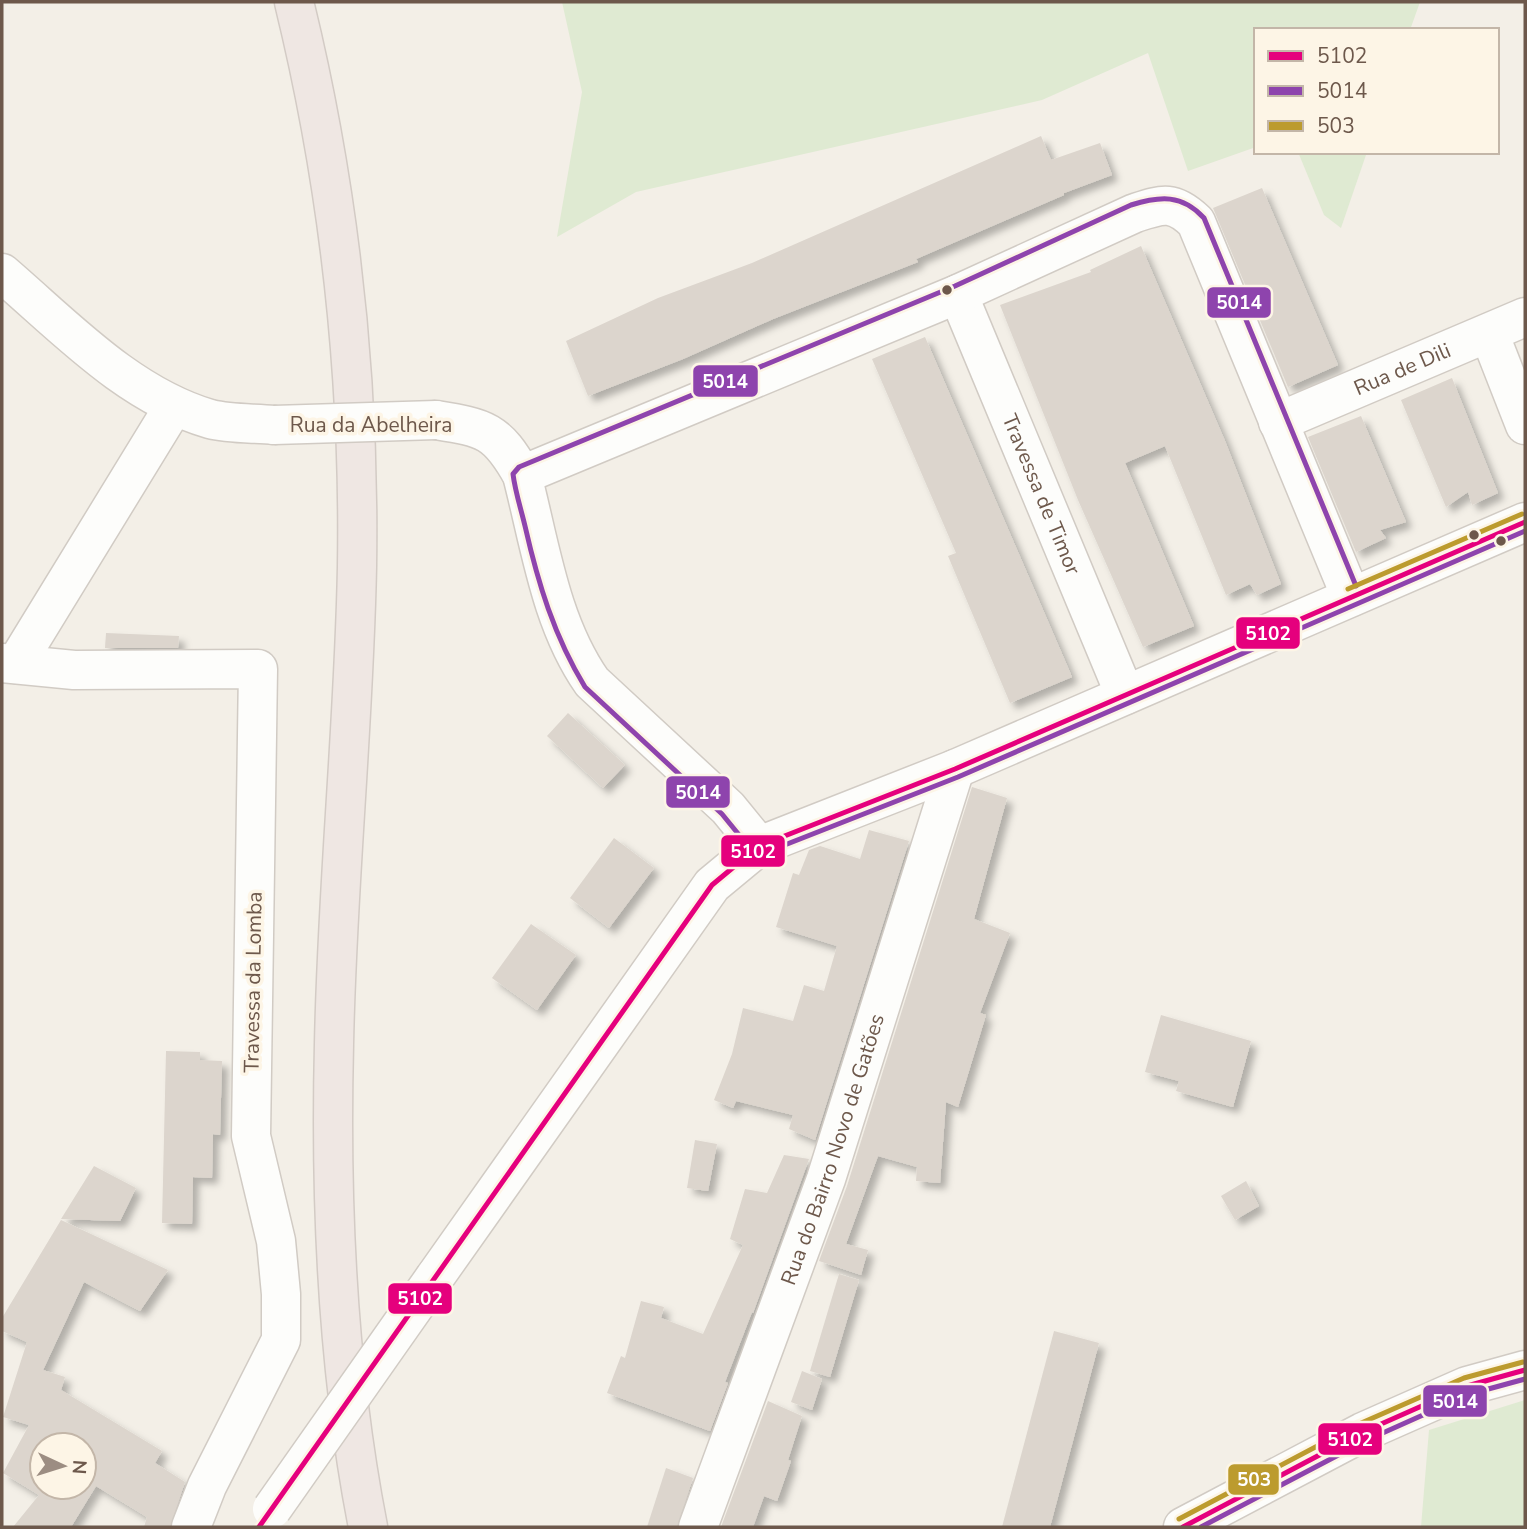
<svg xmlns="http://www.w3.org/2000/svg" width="1527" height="1529" viewBox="0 0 1527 1529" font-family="'Nunito Sans',sans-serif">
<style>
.green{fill:#dfead2}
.building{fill:#dcd5cd;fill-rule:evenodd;filter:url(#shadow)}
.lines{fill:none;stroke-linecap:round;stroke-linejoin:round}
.minor-casing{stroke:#d1cbc4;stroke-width:41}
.highway-casing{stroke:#d3cbc5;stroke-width:41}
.minor{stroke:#fdfdfb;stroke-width:38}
.highway{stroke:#efe7e3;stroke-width:38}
.minor-bridge-casing{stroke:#d1cbc4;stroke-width:41;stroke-linecap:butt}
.minor-bridge{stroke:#fdfdfb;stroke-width:38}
.bus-1-casing{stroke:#fdf5e6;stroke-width:10}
.bus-2-casing{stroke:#fdf5e6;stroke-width:10}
.bus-3-casing{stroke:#fdf5e6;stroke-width:10}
.bus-1{stroke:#e5007d;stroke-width:5}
.bus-2{stroke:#8e44ad;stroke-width:5}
.bus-3{stroke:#bc9b2e;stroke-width:5}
.bus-dot{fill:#6d584b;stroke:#fdf5e6;stroke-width:2.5}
.labels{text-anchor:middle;stroke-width:7;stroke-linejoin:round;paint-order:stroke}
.street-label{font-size:21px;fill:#6d584b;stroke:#fdf5e6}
.line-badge{stroke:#fdf5e6;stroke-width:2.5}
.badge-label{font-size:19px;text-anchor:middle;font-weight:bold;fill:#fff}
</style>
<defs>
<filter id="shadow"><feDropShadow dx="6" dy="6" stdDeviation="3.5" flood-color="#0004"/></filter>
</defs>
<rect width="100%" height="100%" fill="#f3efe7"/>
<g class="green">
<path d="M 562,2 L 1420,2 L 1410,30 L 1256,30 L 1256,147 L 1188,171 L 1148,53 L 1042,100 L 636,192 L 557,237 L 582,92 Z"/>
<path d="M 1298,152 L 1367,152 L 1341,228 L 1324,215 Z"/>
<path d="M 1525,1400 L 1525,1527 L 1421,1527 L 1429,1430 Z"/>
</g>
<g class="building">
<path d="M 1041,136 L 1051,160 L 1100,143 L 1112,175 L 1064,193 L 1064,195 L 916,259 L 918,262 L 773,319 L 683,359 L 588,396 L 566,341 L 658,298 L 752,263 Z"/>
<path d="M 1262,188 L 1338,365 L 1288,387 L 1213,208 Z"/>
<path d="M 1141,246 L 1225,441 L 1281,584 L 1257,595 L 1250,584 L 1226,595 L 1165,446 L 1125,463 L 1194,626 L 1143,647 L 1078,500 L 1000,305 L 1091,272 L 1090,270 Z"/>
<path d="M 925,337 L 1072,677 L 1010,703 L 948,556 L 956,553 L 872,359 Z"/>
<path d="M 1452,378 L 1498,493 L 1472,505 L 1468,492 L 1446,507 L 1401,400 Z"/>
<path d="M 1361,416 L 1406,522 L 1380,530 L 1386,538 L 1356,552 L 1308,437 Z"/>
<path d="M 106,633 L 179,636 L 178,648 L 105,648 Z"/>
<path d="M 568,713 L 625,765 L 603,788 L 547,736 Z"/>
<path d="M 972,787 L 1007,798 L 974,919 L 1010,933 L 980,1013 L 986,1015 L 958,1107 L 946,1102 L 940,1183 L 916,1181 L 917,1167 L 878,1156 L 846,1244 L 868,1250 L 861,1275 L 819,1261 L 847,1186 Z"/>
<path d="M 869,830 L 909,841 L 815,1140 L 789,1129 L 793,1115 L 736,1101 L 733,1108 L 714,1100 L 732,1054 L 743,1008 L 793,1021 L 804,985 L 824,991 L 837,946 L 776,927 L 793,873 L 799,875 L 809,850 L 820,846 L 860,859 Z"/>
<path d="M 614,838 L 654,868 L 609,928 L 570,898 Z"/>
<path d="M 531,924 L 576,955 L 537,1010 L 492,978 Z"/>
<path d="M 1161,1015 L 1251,1041 L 1233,1107 L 1176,1091 L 1179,1081 L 1145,1072 Z"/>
<path d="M 166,1051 L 200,1052 L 200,1060 L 222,1061 L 220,1135 L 213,1134 L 212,1178 L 193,1177 L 192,1224 L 162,1223 Z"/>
<path d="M 695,1140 L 717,1144 L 708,1191 L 687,1188 Z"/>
<path d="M 784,1155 L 809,1159 L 753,1313 L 752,1312 L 725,1382 L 728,1383 L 710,1431 L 607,1393 L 621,1356 L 625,1358 L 641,1301 L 664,1307 L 661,1318 L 703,1334 L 743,1245 L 730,1239 L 745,1189 L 767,1193 Z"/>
<path d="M 94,1166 L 136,1188 L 120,1221 L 61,1219 Z"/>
<path d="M 1246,1181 L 1259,1206 L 1235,1220 L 1221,1196 Z"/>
<path d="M 61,1220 L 168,1270 L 140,1311 L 84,1282 L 43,1370 L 65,1377 L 61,1390 L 162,1451 L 155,1463 L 185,1482 L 170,1527 L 144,1527 L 147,1517 L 96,1486 L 71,1527 L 13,1527 L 39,1495 L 3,1473 L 29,1425 L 3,1417 L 27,1342 L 2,1331 L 2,1318 ZM 42,1445 L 84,1445 L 84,1487 L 42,1487 Z"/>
<path d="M 839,1274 L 859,1280 L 830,1377 L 810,1371 Z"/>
<path d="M 1054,1331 L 1099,1343 L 1050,1527 L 1002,1527 Z"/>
<path d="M 802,1371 L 822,1379 L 812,1410 L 791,1402 Z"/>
<path d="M 768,1401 L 802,1416 L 788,1460 L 791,1461 L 777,1501 L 764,1496 L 753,1527 L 721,1527 Z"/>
<path d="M 666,1468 L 693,1478 L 677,1527 L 647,1527 Z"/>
</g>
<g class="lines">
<defs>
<g id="minor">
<path d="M 2,273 C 65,327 128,395 210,419 C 230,424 253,423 274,425"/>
<path id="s1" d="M 958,294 L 1125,695"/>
<path d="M 1489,333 L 1525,425"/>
<path d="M 436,420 C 485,428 497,430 522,475 C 540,544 550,622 592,682 L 728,808 L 759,846"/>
<path id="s2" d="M 1278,422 L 1525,317"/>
<path d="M 522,475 L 958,294 L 1135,213 C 1163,204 1173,200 1196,222 L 1351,597"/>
<path d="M 2,663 L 74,670 L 258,669 L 251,1136 L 276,1241 L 281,1294 L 281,1340 L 207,1486 L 191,1527"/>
<path d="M 16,664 L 174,406"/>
<path d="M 435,1277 L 712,885 L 759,846 L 955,769 L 1525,522"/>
<path id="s3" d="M 698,1527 L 826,1179 L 955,769"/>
<path d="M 1183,1527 L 1363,1432 L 1467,1386 L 1525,1370"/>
</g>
<path id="highway" d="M 294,2 C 339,186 360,377 357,567 C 354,726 337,885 334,1044 C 330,1205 337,1369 368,1527"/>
</defs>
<use href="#minor" class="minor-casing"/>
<use href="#highway" class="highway-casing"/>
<use href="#minor" class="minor"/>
<use href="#highway" class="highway"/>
<defs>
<g id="minor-bridge">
<path d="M 274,425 L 436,420"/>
<path d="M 272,1509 L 435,1277"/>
</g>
</defs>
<use href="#minor-bridge" class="minor-bridge-casing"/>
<use href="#minor-bridge" class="minor-bridge"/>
<defs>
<g id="bus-1">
<path d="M 259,1527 L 712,885 L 759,846 L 955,769 L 1525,522"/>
<path d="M 1183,1527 L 1363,1432 L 1467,1386 L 1525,1370"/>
</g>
<g id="bus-2">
<path d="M 1356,586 L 1204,218 C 1182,194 1160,196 1131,205 L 955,286 L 519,467 L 513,474 C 515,491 521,509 525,526 C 538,583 554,636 585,687 L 722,814 L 753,852 L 759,855 L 958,777 L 1525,531"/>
<path d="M 1201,1527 L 1367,1440 L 1470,1394 L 1525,1379"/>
</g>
<g id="bus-3">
<path d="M 1348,589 L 1522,514"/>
<path d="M 1179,1519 L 1359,1424 L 1464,1378 L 1523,1362"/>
</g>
</defs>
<use href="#bus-1" class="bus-1-casing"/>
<use href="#bus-2" class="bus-2-casing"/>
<use href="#bus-3" class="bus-3-casing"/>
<use href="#bus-1" class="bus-1"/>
<use href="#bus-2" class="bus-2"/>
<use href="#bus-3" class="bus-3"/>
</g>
<g class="bus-dot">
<circle cx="947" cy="290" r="6"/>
<circle cx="1474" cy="535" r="6"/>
<circle cx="1501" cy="541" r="6"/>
</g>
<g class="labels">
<g class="street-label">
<text dy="7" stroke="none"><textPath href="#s2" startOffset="135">Rua de Dili</textPath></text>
<text x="371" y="432">Rua da Abelheira</text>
<text dy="7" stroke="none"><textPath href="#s1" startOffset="217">Travessa de Timor</textPath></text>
<text transform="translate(253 982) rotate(-89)" y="7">Travessa da Lomba</text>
<text dy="7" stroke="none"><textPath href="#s3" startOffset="401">Rua do Bairro Novo de Gatões</textPath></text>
</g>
</g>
<g class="line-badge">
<rect x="1206" y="286" width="66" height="33" rx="7" fill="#8e44ad"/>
<rect x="692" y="364" width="67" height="34" rx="7" fill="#8e44ad"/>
<rect x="1235" y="616" width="66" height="34" rx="7" fill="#e5007d"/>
<rect x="665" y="775" width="66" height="34" rx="7" fill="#8e44ad"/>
<rect x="720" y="834" width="66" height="34" rx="7" fill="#e5007d"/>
<rect x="387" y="1282" width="66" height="33" rx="7" fill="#e5007d"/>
<rect x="1422" y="1384" width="66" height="34" rx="7" fill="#8e44ad"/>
<rect x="1317" y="1422" width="66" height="34" rx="7" fill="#e5007d"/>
<rect x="1227" y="1463" width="53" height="33" rx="7" fill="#bc9b2e"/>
</g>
<g class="badge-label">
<text x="1239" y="309">5014</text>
<text x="725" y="388">5014</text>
<text x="1268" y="640">5102</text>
<text x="698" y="799">5014</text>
<text x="753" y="858">5102</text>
<text x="420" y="1305">5102</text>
<text x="1455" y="1408">5014</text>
<text x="1350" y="1446">5102</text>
<text x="1254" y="1486">503</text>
</g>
<rect width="1527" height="1529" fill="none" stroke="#6d584b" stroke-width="7"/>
<rect x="1254" y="28" width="245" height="126" fill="#fdf5e6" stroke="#c3b6a8" stroke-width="2"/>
<rect x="1268" y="51" width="35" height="10" fill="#e5007d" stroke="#c3b6a8" stroke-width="2"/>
<text x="1317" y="63" font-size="21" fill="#6d584b">5102</text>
<rect x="1268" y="86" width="35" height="10" fill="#8e44ad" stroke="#c3b6a8" stroke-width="2"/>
<text x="1317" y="98" font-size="21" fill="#6d584b">5014</text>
<rect x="1268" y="121" width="35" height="10" fill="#bc9b2e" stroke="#c3b6a8" stroke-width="2"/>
<text x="1317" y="133" font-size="21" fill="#6d584b">503</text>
<g transform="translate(63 1466) rotate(94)"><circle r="33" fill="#fdf5e6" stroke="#c3b6a8" stroke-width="2"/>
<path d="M0-5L12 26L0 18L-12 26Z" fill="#9c8d82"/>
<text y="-10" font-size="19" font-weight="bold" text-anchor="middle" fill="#6d584b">N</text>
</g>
</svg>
